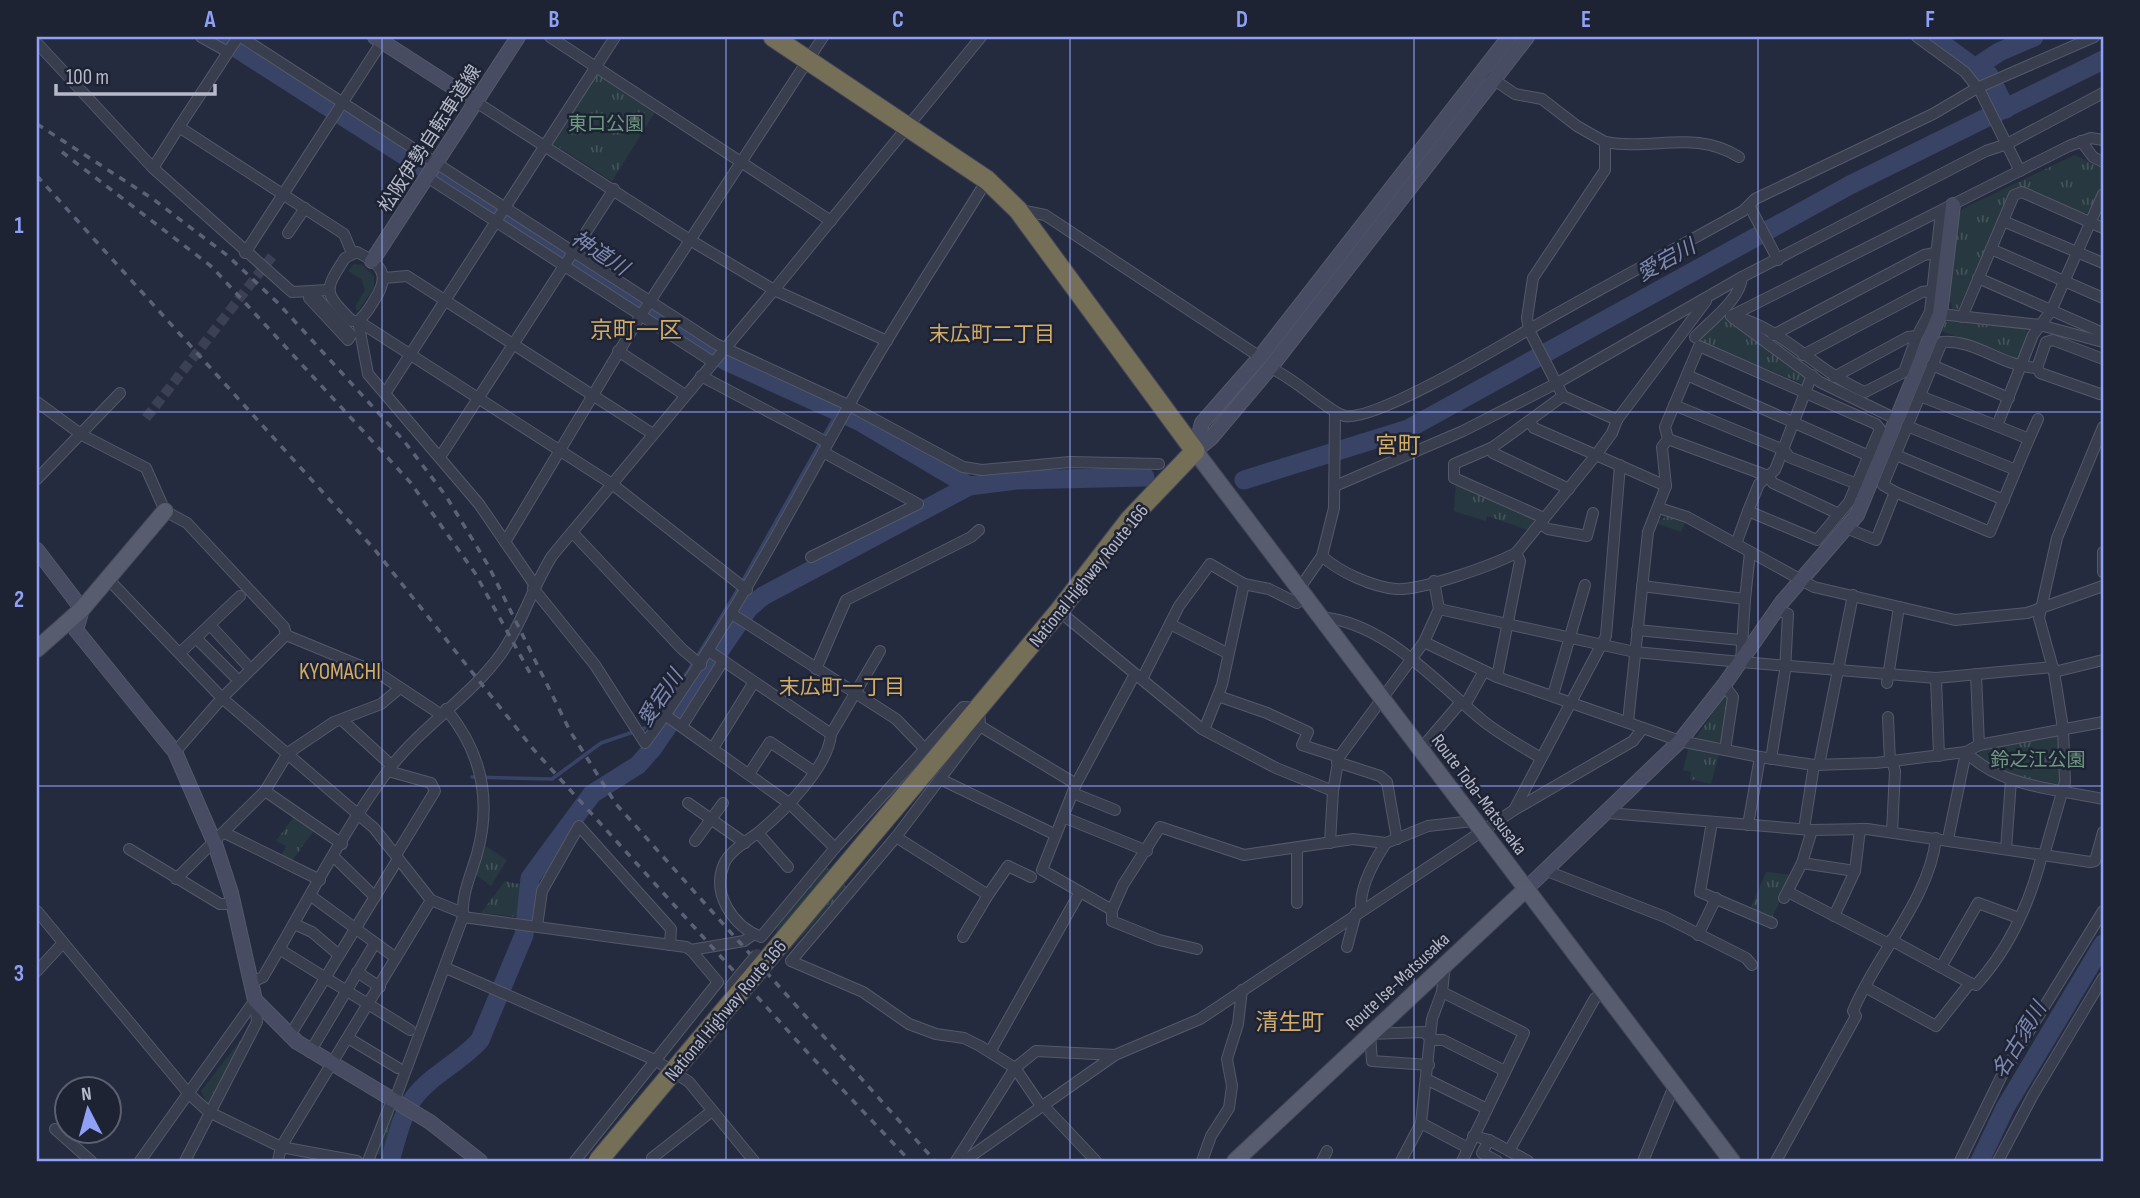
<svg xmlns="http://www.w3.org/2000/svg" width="2140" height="1198" viewBox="0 0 2140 1198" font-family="'Sofia Sans Condensed','Noto Sans JP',sans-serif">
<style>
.green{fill:#273840}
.park{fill:url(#park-tufts)}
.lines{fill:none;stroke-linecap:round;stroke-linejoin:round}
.stream{stroke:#394366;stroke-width:3.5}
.river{stroke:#394366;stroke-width:19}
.street-tunnel{stroke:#3b4054;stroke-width:10;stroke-dasharray:10 5;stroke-linecap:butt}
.street-casing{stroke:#54596a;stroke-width:12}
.secondary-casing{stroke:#54596a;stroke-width:16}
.primary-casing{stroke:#434758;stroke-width:18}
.highway-casing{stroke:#414657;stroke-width:21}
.street{stroke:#393e4f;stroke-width:10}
.secondary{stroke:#474c62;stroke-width:14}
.primary{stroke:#575c6f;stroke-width:16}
.highway{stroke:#756f57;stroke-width:19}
.rail{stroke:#5b6176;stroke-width:3.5;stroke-dasharray:7 7;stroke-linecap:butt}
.street-bridge-casing{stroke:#54596a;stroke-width:12;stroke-linecap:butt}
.highway-bridge-casing{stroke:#414657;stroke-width:21;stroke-linecap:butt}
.street-bridge{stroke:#393e4f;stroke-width:10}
.highway-bridge{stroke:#756f57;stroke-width:19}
.grid{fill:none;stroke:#8ea1f6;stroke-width:2;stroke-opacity:0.55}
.labels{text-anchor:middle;stroke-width:5;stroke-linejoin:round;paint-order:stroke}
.park-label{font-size:19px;fill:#6d9a81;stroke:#1e2334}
.street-label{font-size:19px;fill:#b6b9ca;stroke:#1e2334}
.water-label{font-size:21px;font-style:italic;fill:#7e89b1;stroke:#1e2334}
.neighbourhood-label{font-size:21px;fill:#d3ac67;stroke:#1e2334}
.quarter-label{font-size:23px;fill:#d3ac67;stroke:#1e2334}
.neatline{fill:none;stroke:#8ea1f6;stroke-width:2.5}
.grid-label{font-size:23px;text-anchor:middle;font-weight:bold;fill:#8ea1f6}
</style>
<defs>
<pattern id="park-tufts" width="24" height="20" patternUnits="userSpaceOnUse" patternTransform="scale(1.75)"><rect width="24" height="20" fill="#273840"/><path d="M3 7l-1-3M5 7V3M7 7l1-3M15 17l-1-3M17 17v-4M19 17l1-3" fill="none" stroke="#44535a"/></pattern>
</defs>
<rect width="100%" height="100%" fill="#252b3f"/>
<path class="green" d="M 354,264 L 362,265 L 374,276 L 374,288 L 358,311 L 355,307 L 365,290 L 361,279 L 348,271 Z"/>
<g class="park">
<path d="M 601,75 L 655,112 L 612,181 L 554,144 L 553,138 L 594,76 Z"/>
<path d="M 2075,155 L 2103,169 L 2103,183 L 2090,215 L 2018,187 L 2012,190 L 1958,309 L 1952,310 L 1951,302 L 1948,303 L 1958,214 L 1964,208 Z"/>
<path d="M 1721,313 L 1805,376 L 1806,385 L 1698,341 Z"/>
<path d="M 1946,321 L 2025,329 L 2029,334 L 2019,359 L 2012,359 L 1942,331 Z"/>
<path d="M 1456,482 L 1534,518 L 1534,522 L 1528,530 L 1487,516 L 1486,521 L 1454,511 Z"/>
<path d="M 1667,516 L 1685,523 L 1681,532 L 1656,523 Z"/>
<path d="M 1725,696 L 1728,698 L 1723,742 L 1695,739 Z"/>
<path d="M 2055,734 L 2058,736 L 2060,781 L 2057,784 L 2001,772 L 1979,760 L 1979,751 Z"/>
<path d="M 1689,747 L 1719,754 L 1711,784 L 1690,779 L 1691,772 L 1683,770 Z"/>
<path d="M 295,815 L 315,829 L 291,862 L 280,858 L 286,846 L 276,841 Z"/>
<path d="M 484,845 L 507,860 L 491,886 L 475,874 Z"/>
<path d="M 825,866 L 847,888 L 790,949 L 776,935 L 777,928 Z"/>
<path d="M 1766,872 L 1792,875 L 1771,920 L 1750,910 Z"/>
<path d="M 505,881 L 524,885 L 519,917 L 481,913 Z"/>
<path d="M 248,1031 L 208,1105 L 201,1091 Z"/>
<path d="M 391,1112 L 401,1118 L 387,1158 L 375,1153 Z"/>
</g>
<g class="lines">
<path class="stream" d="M 472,777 L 552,779 L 601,743 L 645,728 L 689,670 L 737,591 L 838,411"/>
<g class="river">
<path d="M 219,37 L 726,361 L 859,421 L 969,486"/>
<path d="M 1933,37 L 1975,68 L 1989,75 L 2006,109"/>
<path d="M 1975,68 L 1999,52 L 2034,37"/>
<path d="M 1244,480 L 1408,429 L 1850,185 L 2103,60"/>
<path d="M 390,1161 C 396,1141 401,1117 413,1099 C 430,1075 461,1062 480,1040 L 524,935 L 530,878 L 592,794 L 638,765 L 653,748 L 749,608 L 763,596 L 969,486 L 1016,480 L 1145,477"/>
<path d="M 1980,1161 L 2005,1108 L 2103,944"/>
</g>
<path class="street-tunnel" d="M 146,418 L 274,254"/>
<defs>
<g id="street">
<path d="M 201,37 L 228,52"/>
<path d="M 238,37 L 179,127 L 344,234 L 352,253"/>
<path d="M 241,37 L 716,344 L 848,405 L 963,467 L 982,470 L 1070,462 L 1159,464"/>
<path d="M 550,37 L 831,221"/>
<path d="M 1917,37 L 1965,72 L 1980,91 L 2020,171"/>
<path d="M 37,43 L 153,168 L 292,292 L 328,290"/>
<path d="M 1490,77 L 1515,94 L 1542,99 L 1577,126 L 1605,142 L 1605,170 L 1533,278 L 1527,318 L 1529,330 L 1563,396 L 1493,447 L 1454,464 L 1454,478 L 1544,518"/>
<path d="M 476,102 L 690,240 L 774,290 L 887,341"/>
<path d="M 2081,141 L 2093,157 L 2103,162"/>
<path d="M 1605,142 C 1653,151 1695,129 1739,157"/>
<path d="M 153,168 L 179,127"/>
<path d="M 427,177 L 713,362"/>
<path d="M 1749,205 L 1778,260"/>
<path d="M 1020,210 L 1045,215 L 1260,357"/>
<path d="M 2003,221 L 2103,263"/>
<path d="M 288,233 L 305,208"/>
<path d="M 1991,249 L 2103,298"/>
<path d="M 245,253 L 385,37"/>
<path d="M 384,278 L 407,276 L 653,434"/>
<path d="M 1978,278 L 2103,333"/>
<path d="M 316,297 L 351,335 L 348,340 L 309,298 Z"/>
<path d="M 1940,314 L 2040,325 L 2103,342"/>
<path d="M 1731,316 L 2069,146 L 2091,138 L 2103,140"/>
<path d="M 1731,316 C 1782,326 1818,373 1865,392 L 1904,372 L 1917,336 L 1930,312 L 1941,211"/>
<path d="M 1962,317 L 2014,195 L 2022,192 L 2103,228"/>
<path d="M 1733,318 L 1820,382 L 1896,419"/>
<path d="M 358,321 C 366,315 370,307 375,299 C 391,274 381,264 357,252 L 345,258 C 323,292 324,292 352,321 L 358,321 L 612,484 L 747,590"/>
<path d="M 358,321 L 368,374 L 479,504 L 534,584"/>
<path d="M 1773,335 L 1924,255 L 1935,253"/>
<path d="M 1695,337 C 1710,321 1741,299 1742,277"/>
<path d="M 618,351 L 685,395"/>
<path d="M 1803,355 L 1922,292 L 1930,291"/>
<path d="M 1932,365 L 2009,398"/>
<path d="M 1270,368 C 1294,377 1330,413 1345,416 C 1376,421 1497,348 1528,330 C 1599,289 1672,251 1743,211 L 1755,199 L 1933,114 L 1977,88 L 2094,37"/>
<path d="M 2037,368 L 2046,342 L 2053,340 L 2103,359"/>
<path d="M 1687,375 L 1869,456"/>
<path d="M 701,376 L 828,443"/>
<path d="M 1834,377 L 1908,337 L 1917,336"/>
<path d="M 386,392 L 615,37"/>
<path d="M 1563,396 L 1617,420"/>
<path d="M 1920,396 L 1997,426"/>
<path d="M 37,402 L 82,435 L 146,468 L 165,511 L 187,523 L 284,627 L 286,635 L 378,673 L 440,714"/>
<path d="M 1674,405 L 1784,450 L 1789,457 L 1857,484"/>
<path d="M 1529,421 L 1534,428 L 1596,455 L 1612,433 L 1617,420 L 1706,301"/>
<path d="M 1907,426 L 2016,470"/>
<path d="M 1668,439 L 1768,476 L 1773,483 L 1839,514"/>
<path d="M 2029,439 L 2038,419"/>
<path d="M 1493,447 L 1493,453 L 1569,489"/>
<path d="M 1896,455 L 2004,500"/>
<path d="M 440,457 L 614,189"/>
<path d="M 37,479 L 120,393"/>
<path d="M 1335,486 L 1463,431 L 1559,382 L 1742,277 L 1986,151 L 2007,144 L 2103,93"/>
<path d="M 1666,486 L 1662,447 L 1668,439 L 1665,427 L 1699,346 L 1876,424 L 1880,429 L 1849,502 L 1817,540 L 1748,511 L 1736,544"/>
<path d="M 1895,492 L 1883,485 L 1942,342 C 1975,339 2003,367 2037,368 L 2040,373 L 2100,394 L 2103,393"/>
<path d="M 1659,508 L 1687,517 L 1814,587 L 1955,620 L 2027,613 L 2103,586"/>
<path d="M 1748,511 L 1759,484 L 1775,470 L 1812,375"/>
<path d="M 1540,524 L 1548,529 L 1587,536 L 1593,513"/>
<path d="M 1846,528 L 1876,540 L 1895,492 L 1990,532 L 2029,439 L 1997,426 L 2033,335 L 2051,311 L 2103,194"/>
<path d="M 572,532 L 682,649 L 701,665"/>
<path d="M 505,542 L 641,315 L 823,37"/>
<path d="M 2103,552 L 2103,572"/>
<path d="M 1322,556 C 1339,572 1373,587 1396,589 C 1421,591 1493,565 1516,553 L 1596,455 L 1666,486 L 1648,532 L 1628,722"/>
<path d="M 811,557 L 918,504 L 823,452"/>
<path d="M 108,579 L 222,698 L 374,828 L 431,900 L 463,913"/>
<path d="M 1642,586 L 1745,599 L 1741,661"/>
<path d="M 533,588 L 595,665 L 645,743 C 723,637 784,522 848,407 C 891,329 941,255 987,180"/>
<path d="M 1299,589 L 1322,556 L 1334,508 L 1335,413"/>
<path d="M 1745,599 L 1750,552"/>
<path d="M 1439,609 L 1635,652 L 1741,662 L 1936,678 L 2053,667"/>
<path d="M 1059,611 L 1202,729 L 1276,768 L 1333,791 L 1339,757 L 1424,642 L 1439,609 L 1434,581"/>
<path d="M 732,614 L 896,719 L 924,748"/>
<path d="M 1321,617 C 1385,623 1434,680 1482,720 C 1499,734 1521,746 1541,758"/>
<path d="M 1170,624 L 1227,653"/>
<path d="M 210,625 L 246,664"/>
<path d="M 1637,630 L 1741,640"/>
<path d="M 196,638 L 234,676"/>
<path d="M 1424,642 L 1497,677 L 1643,728 L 1680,741 L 1760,757 L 1814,765 L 1876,763 L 1966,752 L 1979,745 L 2103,722"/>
<path d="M 709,651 L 831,734"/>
<path d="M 880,651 L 831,734 C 829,766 784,811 760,831 C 749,840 729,851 724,864 C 711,894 733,926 761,937 L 835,848 L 963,707 L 979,708 L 980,726 L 896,837 L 791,961 L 863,992 L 909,1024 L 936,1034 L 964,1038 L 980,1046 L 1015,1068 L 1041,1106"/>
<path d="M 181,652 L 240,596"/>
<path d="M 816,669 L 846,600 L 971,537 L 979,530"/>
<path d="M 2054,672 L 2103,660"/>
<path d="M 1135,674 L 1076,784 L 1042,870 L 1112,910 L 1112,921 L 1159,940 L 1197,949"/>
<path d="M 1976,674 L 1979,745"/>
<path d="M 1497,677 L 1520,561 L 1516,553"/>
<path d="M 1936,678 L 1939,756"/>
<path d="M 1142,679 L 1179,606 L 1210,564 L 1244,584"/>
<path d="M 1887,683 L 1899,607"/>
<path d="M 1724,685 L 1733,697 L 1725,750"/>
<path d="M 1553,695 L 1585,585"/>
<path d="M 1218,696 L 1267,713 L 1308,732 L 1302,745 L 1339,757"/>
<path d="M 1465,705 L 1484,671"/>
<path d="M 665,715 L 790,804 L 835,848"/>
<path d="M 1888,717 L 1890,762"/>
<path d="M 342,720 L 392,766"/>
<path d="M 682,726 L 723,661"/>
<path d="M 980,726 L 1076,784"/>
<path d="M 1204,730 L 1222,685 L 1244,584 L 1269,589 L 1297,603 L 1303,594"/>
<path d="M 713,748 L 754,682"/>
<path d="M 1420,750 L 1461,702"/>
<path d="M 175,752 L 222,698 L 286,635"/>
<path d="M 1966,752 C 2000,787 2057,789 2103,799"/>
<path d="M 1771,759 L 1785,671 L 1788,614 L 1777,610"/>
<path d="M 1337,762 L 1380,776 L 1387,782 L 1397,839"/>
<path d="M 1819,765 L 1853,595"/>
<path d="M 388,771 L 431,783 L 435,791 L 396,855"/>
<path d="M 749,774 L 770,742 L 813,771"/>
<path d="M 940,779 L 1056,835"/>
<path d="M 265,791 L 342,844"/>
<path d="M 1073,793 L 1115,810"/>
<path d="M 688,803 L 745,843"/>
<path d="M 1514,810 L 1606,636 L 1620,465"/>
<path d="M 1608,813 L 1812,830 L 1867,829 L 2090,862 L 2095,861 L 2103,832"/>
<path d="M 1063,817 L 1147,851"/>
<path d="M 1712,822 L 1700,892 L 1772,923"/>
<path d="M 1748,825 L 1760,757"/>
<path d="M 1804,829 L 1814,765"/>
<path d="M 1892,832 L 1895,771 L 1892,761"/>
<path d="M 225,833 L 320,880"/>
<path d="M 758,833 L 788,867"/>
<path d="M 896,837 L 988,895 L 1008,866 L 1031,877"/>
<path d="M 1948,839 L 1966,752"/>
<path d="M 695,841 L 723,803"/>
<path d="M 1330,843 L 1333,791"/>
<path d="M 1297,848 L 1297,903"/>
<path d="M 129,849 L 220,904 L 233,904"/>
<path d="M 2006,849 L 2011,780"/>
<path d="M 2044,855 L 2065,782 L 2063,728 L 2054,672 L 2039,618 L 2057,538 L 2103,427"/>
<path d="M 334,857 L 375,897"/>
<path d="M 1802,863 L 1855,871"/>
<path d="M 1547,871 L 1665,917 L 1746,958 L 1752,965"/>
<path d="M 176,879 L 265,791 L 288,753 L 334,722 L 381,704 L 400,688"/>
<path d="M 1788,892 L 1889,944"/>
<path d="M 311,896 L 396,958"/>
<path d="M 1784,898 L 1802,863 L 1812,830"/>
<path d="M 1112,910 L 1123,885 L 1160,827 L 1244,855 L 1353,839 L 1386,843 L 1428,826 L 1473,821"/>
<path d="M 1361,910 C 1359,888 1374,861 1386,843"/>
<path d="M 37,911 L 189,1094 L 209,1112 L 281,1147 L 357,1161"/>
<path d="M 1834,916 L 1855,871 L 1860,829"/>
<path d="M 463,917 L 686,947 L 691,950 L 744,941 L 754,934"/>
<path d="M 294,924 L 312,932 L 339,955"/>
<path d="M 537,926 L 542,891 L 579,826 L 671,929 L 670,945"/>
<path d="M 1698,935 L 1716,898"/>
<path d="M 963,937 L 988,895"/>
<path d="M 1891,940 L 1970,983"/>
<path d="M 1347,947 L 1356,913"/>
<path d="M 279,949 L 410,1030"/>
<path d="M 1445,965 L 1442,992 L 1524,1033 L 1462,1161"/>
<path d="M 1941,967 L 1978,903 L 2019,918"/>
<path d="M 446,968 L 655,1060 L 689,1082 L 754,1161"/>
<path d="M 37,971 L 62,944"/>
<path d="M 357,972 L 380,987"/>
<path d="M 250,983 L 263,977 C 304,908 341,833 390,768 C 422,726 470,697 501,654 C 522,624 532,588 552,556 L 774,290 L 981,37"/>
<path d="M 1865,987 L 1936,1026 L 1970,983 L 1976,985 C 2009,949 2030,902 2042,855"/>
<path d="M 289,1037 L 398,859"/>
<path d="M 348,1038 L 398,1068"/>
<path d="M 310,1052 L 375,943"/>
<path d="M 990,1052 L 1080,892"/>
<path d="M 1429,1065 L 1372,1061 L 1370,1034 L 1424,1032 L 1432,1040 L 1443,1040 L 1505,1071"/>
<path d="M 1428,1080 L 1487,1109"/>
<path d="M 394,1102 L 463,917 C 461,895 471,875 477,854 C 492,800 481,751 446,709"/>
<path d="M 1043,1105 L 1096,1161"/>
<path d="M 1421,1123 L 1468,1148"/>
<path d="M 55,1129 L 91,1161"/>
<path d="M 1473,1136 L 1489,1140 L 1528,1161"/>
<path d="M 1489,1140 L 1482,1153 L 1497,1161"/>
<path d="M 1509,1151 L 1595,998 L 1603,994"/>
<path d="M 652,1158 L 712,1111"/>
<path d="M 140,1161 L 255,1000"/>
<path d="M 185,1161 L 257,1022 L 255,1000"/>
<path d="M 278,1161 L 281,1147 L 431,900"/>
<path d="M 368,1161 L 392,1100"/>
<path d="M 575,1161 L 718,982 L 691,950"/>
<path d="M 956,1161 L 1015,1068 L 1036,1051 L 1115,1055"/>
<path d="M 964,1161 L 1115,1055 L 1200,1019 L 1514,810 L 1633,741 L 1643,728"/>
<path d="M 1202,1161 L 1211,1136 L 1229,1108 L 1232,1086 L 1227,1059 L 1238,1024 L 1242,990"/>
<path d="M 1322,1161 L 1327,1151"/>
<path d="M 1401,1161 L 1421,1123 L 1432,1019 L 1442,992"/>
<path d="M 1643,1161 L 1674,1086"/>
<path d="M 1776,1161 L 1856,1016 L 1853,1011 C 1876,955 1930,898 1936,838"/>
<path d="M 1960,1161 L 2001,1077 L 2103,911"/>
<path d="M 1998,1161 L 2033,1095 L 2103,978"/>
</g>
<g id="secondary">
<path d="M 375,37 L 476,102"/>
<path d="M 372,261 L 518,37"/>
<path d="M 1195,451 L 1211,438 L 1270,368 L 1527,37"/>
<path d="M 1195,451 L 1202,423 L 1260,357 L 1509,37"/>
<path d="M 37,550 L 82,609 L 76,630 L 175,752 L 215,844 L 231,893 L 255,1000 L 297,1042 L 430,1122 L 480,1161"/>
<path d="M 1526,889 L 1680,741 L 1724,685 L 1782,602 L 1857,515 L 1940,314 L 1953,205"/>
</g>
<g id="primary">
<path d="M 1195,451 L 1732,1161"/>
<path d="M 37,649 L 82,609 L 165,511"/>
<path d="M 1235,1161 L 1526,889"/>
</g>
<path id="highway" d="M 773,37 L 987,180 L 1018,210 L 1195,451 L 1130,519 L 1059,611 L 960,730"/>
</defs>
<use href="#street" class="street-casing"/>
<use href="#secondary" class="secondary-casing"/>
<use href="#primary" class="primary-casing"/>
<use href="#highway" class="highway-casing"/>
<use href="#street" class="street"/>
<use href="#secondary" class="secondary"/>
<use href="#primary" class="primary"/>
<use href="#highway" class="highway"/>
<g class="rail">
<path d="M 37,124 L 153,199 L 228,256 L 278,303 L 404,441 L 446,496 L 488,565 L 570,731 L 616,804 L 935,1161"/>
<path d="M 62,152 L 212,267 L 410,482 L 475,573 L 530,673"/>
<path d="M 37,176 L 375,550 L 534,750 L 808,1053 L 910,1161"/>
</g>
<defs>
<path id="street-bridge" d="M 729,988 L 757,954"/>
<path id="highway-bridge" d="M 598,1161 L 960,730"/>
</defs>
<use href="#street-bridge" class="street-bridge-casing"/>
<use href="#highway-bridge" class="highway-bridge-casing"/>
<use href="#street-bridge" class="street-bridge"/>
<use href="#highway-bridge" class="highway-bridge"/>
</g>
<path class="grid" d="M 382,37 L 382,1161M 726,37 L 726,1161M 1070,37 L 1070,1161M 1414,37 L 1414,1161M 1758,37 L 1758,1161M 37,412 L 2103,412M 37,786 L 2103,786"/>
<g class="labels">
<g class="park-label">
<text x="606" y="130">東口公園</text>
<text x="2038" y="766">鈴之江公園</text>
</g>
<g class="street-label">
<text transform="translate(429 138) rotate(-57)" y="7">松阪伊勢自転車道線</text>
<text transform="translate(1088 575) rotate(-51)" y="7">National Highway Route 166</text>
<text transform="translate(1480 794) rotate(53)" y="7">Route Toba-Matsusaka</text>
<text transform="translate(1397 981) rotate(-43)" y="7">Route Ise-Matsusaka</text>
<text transform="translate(725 1010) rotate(-50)" y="7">National Highway Route 166</text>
</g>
<g class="water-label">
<text transform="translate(600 253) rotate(33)" y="7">神道川</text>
<text transform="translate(1666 260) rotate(-29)" y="7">愛宕川</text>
<text transform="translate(660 698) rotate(-56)" y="7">愛宕川</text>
<text transform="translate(2019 1040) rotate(-59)" y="7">名古須川</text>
</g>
<g class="neighbourhood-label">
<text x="992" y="341">末広町二丁目</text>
<text x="842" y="694">末広町一丁目</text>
</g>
<g class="quarter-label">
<text x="636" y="338">京町一区</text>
<text x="1398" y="453">宮町</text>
<text x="340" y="679">KYOMACHI</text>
<text x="1290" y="1030">清生町</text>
</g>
</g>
<rect width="2140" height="1198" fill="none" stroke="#1e2334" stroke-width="77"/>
<g transform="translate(88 1110) rotate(354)"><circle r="33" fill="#1e2334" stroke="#5b5f70" stroke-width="2"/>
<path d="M0-5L12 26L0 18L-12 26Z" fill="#8ea1f6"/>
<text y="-10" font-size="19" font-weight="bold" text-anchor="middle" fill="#b6b9ca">N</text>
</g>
<path d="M56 84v10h159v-10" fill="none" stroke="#b6b9ca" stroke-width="3.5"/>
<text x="66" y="84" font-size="21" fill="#b6b9ca" stroke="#1e2334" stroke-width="5" paint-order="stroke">100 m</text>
<rect x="38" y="38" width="2064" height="1122" class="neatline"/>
<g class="grid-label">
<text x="210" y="27">A</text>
<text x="554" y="27">B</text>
<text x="898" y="27">C</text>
<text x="1242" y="27">D</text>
<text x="1586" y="27">E</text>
<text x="1930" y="27">F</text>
<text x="19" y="233">1</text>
<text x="19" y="607">2</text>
<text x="19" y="981">3</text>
</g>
</svg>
